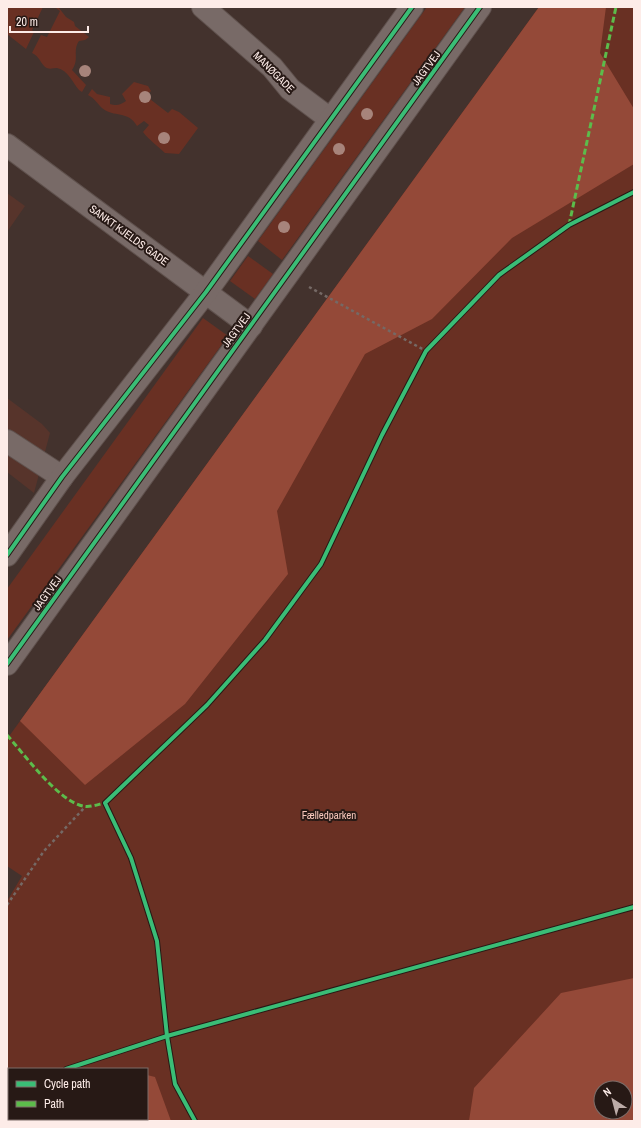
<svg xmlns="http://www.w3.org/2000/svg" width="641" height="1128" viewBox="0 0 641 1128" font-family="'Archivo Narrow',sans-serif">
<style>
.built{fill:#57342b}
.green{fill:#693023;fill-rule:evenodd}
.forest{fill:#944938;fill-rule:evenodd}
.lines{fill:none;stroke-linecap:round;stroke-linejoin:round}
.minor-casing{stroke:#5f514d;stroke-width:24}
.path{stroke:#756965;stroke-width:2.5;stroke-dasharray:3 3;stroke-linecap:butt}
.minor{stroke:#786a67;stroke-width:22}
.quiet{stroke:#5cbc4b;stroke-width:3;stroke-dasharray:6 3;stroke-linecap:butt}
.cycleway-casing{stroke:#271915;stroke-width:6}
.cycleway{stroke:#3abd76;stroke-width:4}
.tree{fill:#a7847b}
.labels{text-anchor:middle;stroke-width:4;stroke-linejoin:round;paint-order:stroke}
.street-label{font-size:11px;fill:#fdece8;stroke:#271915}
.park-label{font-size:11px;fill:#f8c7bb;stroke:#271915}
</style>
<rect width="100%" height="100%" fill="#43322d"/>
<g class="built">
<path d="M 7,193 L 25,206 L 7,232 Z"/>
<path d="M 7,398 L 42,424 L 50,433 L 34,493 L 7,472 Z"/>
</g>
<g class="green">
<path d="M 7,7 L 43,7 L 32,30 L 34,32 L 26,49 L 7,34 Z"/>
<path d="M 427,7 L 465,7 L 282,260 L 258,241 Z"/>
<path d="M 539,7 L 634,7 L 634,1121 L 7,1121 L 7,901 L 22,876 L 7,866 L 7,739 ZM 9,1069 L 147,1069 L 147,1119 L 9,1119 ZM 601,1088 L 625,1088 L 625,1112 L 601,1112 Z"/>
<path d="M 56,8 L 59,8 L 66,17 L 74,22 L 75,26 L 89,37 L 85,40 L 79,41 C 72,51 80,59 72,70 L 86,85 L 82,92 L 79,90 C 73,83 68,70 57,68 C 53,68 49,70 45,67 C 40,62 39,56 32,53 L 41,35 L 47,37 L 60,11 Z"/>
<path d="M 134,82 L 148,86 L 151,91 L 146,96 L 168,113 L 172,109 L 179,112 L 198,128 L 179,154 L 165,153 C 158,146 149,140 143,132 L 149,125 L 144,121 L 137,126 C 128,110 114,118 102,108 C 97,103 94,98 88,95 L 92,89 L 97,94 L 110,97 L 110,104 C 117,106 120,105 126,101 L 122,94 Z"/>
<path d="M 248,256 L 273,274 L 255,299 L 230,281 Z"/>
<path d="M 203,318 L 228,336 L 7,640 L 7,589 Z"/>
</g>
<g class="forest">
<path d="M 539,7 L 606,7 L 600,53 L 634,109 L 634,164 L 512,238 L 432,319 L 365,354 L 277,511 L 288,574 L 185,704 L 85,785 L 20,721 Z"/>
<path d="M 634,978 L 634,1121 L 469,1121 L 474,1088 L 561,993 ZM 601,1088 L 625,1088 L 625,1112 L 601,1112 Z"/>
<path d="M 147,1075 L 155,1077 L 171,1121 L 7,1121 L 9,1119 L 147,1119 Z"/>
</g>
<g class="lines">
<defs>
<g id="minor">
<path d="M 203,7 L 272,67 L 290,89 L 330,119"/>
<path d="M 7,145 L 251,326"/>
<path d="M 7,441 L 62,477"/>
<path d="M 7,555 L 62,477 L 206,292 L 412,7"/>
<path d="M 7,664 L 480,7"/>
</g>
</defs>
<use href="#minor" class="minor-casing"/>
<g class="path">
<path d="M 309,287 L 426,351"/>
<path d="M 7,905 L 44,851 L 85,807"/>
</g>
<use href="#minor" class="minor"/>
<g class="quiet">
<path d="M 569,225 L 616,7"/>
<path d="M 7,735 C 24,754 58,801 83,806 C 89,808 99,804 105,803"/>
<path d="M 7,1088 L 9,1088"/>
</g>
<defs>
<g id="cycleway">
<path d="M 7,555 L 62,477 L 206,292 L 412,7"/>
<path d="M 7,664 L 480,7"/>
<path d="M 66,1069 L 167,1036 L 634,907"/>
<path d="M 195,1121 L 175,1084 L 167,1036 L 157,941 L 131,858 L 105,803 L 207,705 L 265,640 L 321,564 L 382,435 L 426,351 L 499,275 L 569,225 L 634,192"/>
</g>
</defs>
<use href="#cycleway" class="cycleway-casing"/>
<use href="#cycleway" class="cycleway"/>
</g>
<g class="tree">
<circle cx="85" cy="71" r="6"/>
<circle cx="145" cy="97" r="6"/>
<circle cx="367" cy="114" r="6"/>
<circle cx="164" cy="138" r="6"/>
<circle cx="339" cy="149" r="6"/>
<circle cx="284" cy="227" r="6"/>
</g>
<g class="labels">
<g class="street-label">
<text transform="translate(426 68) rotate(-54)" y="4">JAGTVEJ</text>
<text transform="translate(274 72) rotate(45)" y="4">MANØGADE</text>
<text transform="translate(129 235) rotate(36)" y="4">SANKT KJELDS GADE</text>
<text transform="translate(236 330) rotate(-54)" y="4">JAGTVEJ</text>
<text transform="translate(47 593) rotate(-54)" y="4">JAGTVEJ</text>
</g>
<g class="park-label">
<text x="329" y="819">Fælledparken</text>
</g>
</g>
<rect width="641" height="1128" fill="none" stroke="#fdece8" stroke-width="16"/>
<rect x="8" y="1068" width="140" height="52" fill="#271915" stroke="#7d6d69"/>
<rect x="16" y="1081" width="20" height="6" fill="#3abd76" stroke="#7d6d69"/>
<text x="44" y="1088" font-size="12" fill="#fdece8">Cycle path</text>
<rect x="16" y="1101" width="20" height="6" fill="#5cbc4b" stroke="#7d6d69"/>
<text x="44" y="1108" font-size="12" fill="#fdece8">Path</text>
<g transform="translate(613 1100) rotate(324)"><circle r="19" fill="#271915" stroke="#7d6d69"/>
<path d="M0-3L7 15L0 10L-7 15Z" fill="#bcaba7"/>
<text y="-6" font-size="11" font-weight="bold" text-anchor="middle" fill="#fdece8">N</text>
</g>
<path d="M10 26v6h78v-6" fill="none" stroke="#fdece8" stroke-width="2"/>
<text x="16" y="26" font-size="12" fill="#fdece8" stroke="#271915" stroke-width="3" paint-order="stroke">20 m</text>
</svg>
